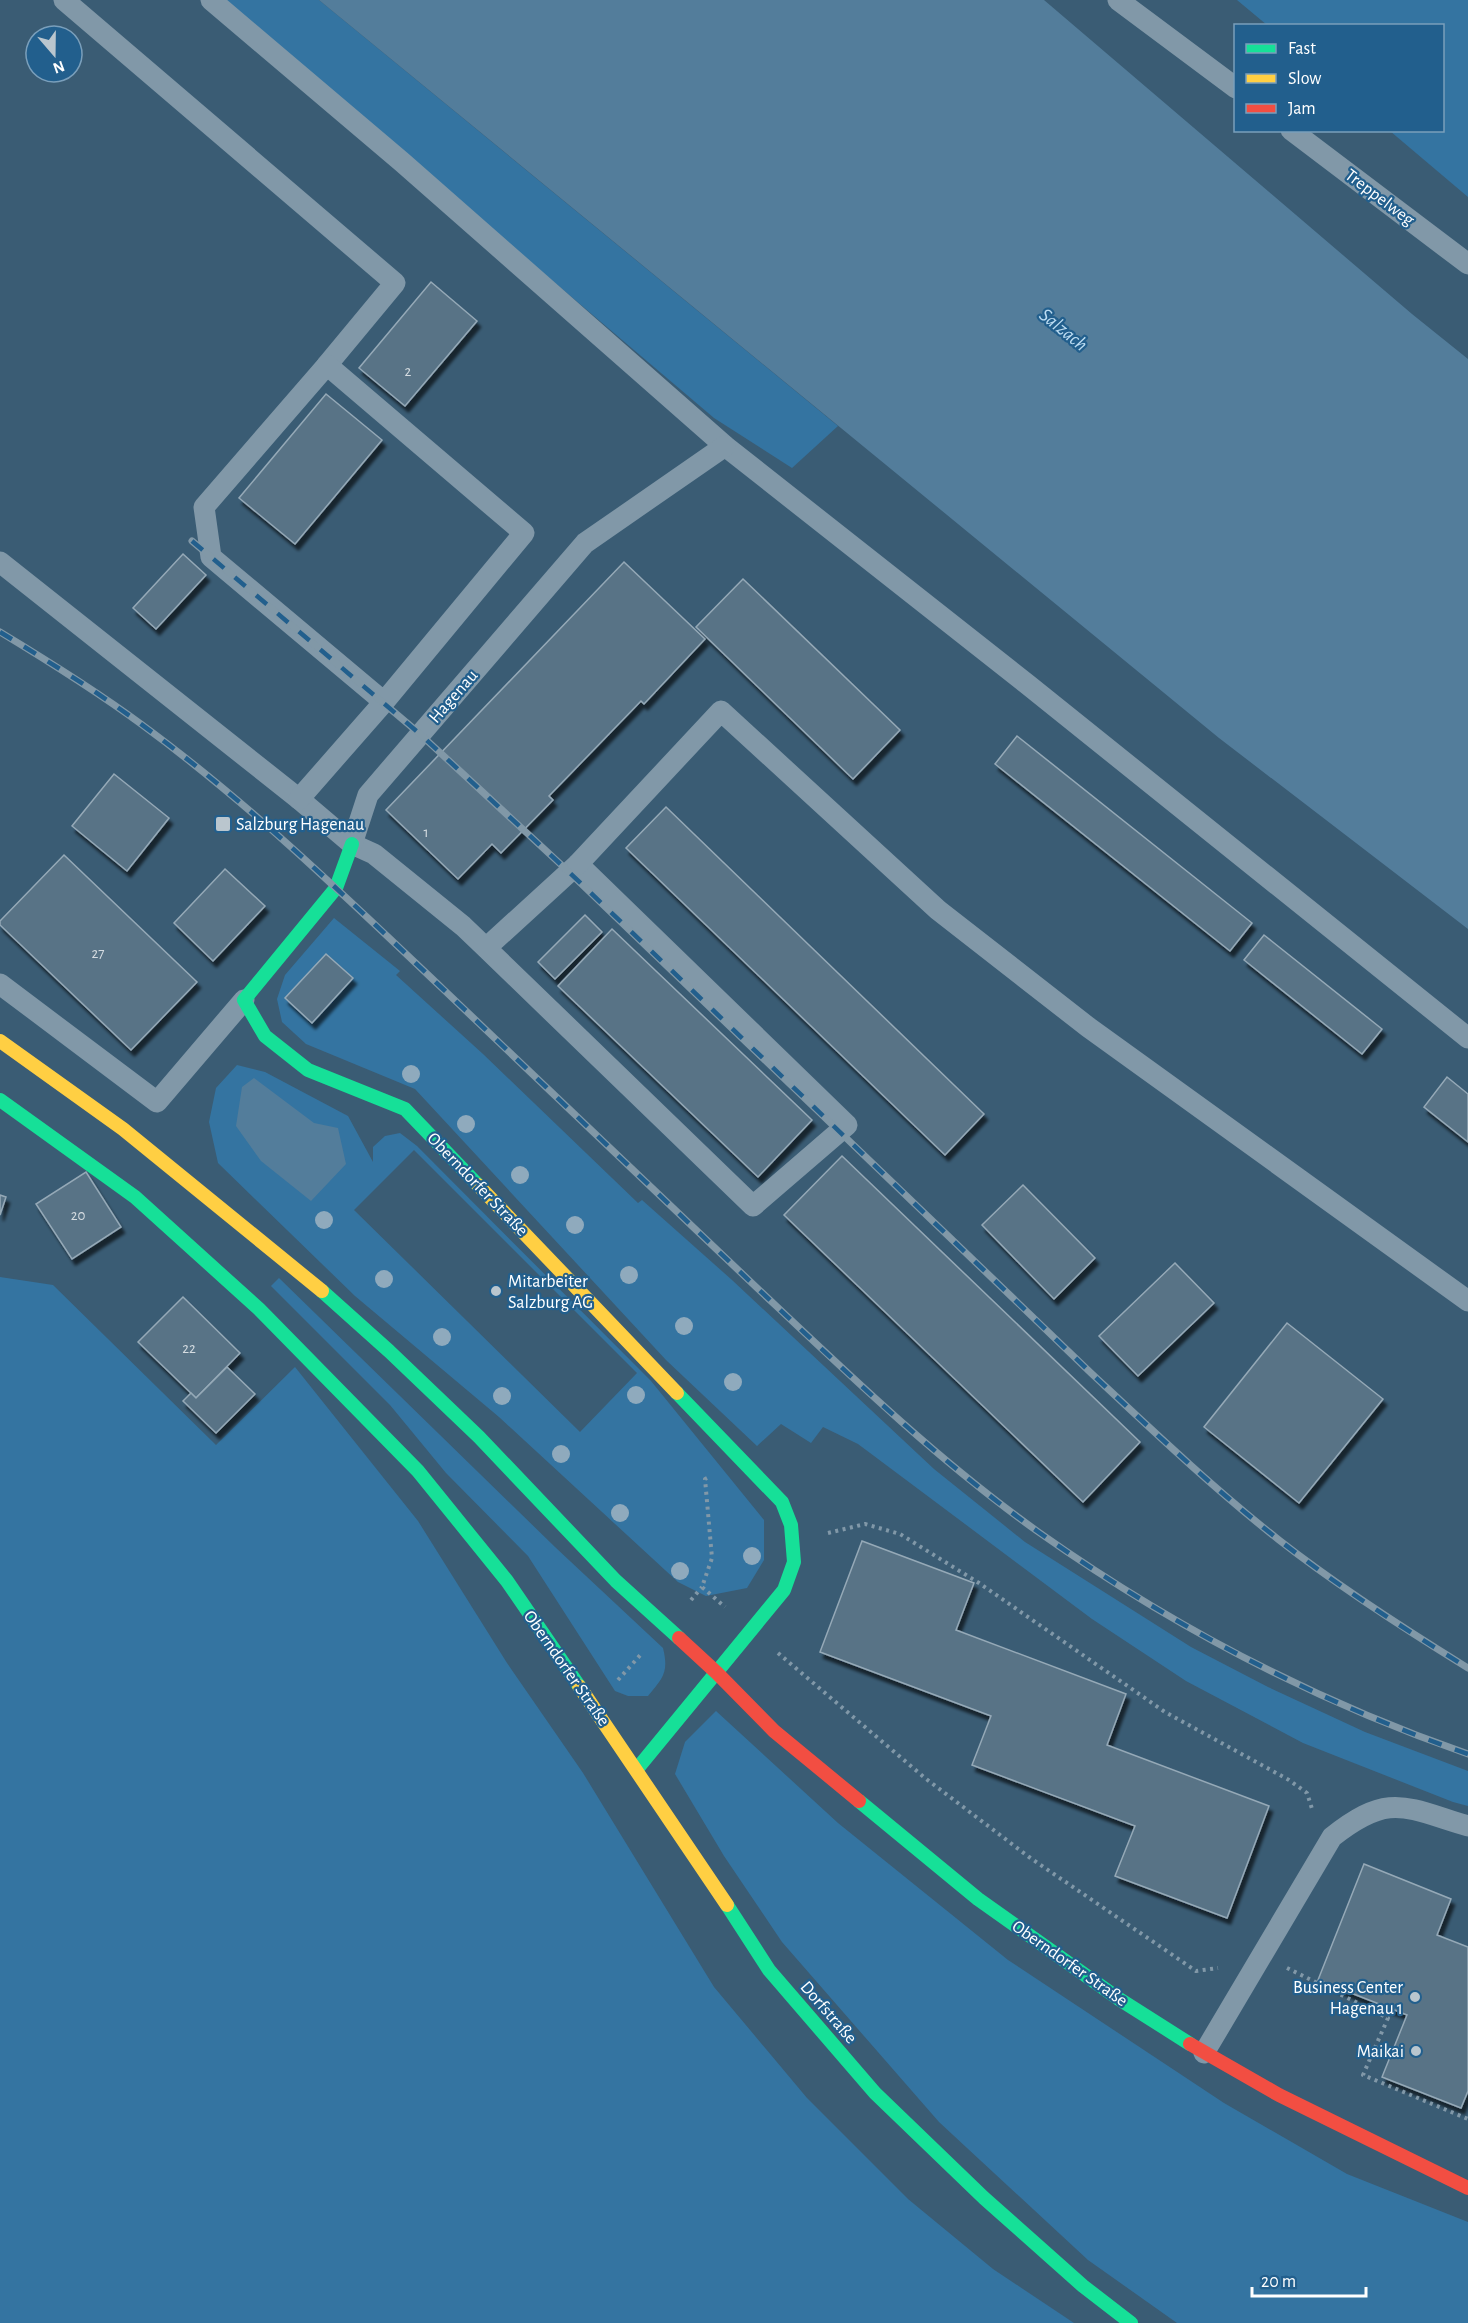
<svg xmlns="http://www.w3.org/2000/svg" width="1468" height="2323" viewBox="0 0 1468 2323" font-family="'Alegreya Sans',sans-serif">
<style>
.green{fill:#3474a1;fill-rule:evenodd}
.water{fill:#537d9b}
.building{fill:#587386;stroke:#95a9b7;stroke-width:1.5;filter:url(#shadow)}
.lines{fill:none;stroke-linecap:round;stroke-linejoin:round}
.path{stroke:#8198a8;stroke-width:4;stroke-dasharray:3 4.5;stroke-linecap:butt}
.lane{stroke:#8198a8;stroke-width:21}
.fast{stroke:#16e098;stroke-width:14}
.slow{stroke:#ffcf43;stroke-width:14}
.jam{stroke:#f24e42;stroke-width:14}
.rail-casing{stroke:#8198a7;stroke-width:7}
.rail{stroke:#225f8d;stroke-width:4.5;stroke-dasharray:14;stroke-linecap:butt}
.tree{fill:#8faabd}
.poi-dot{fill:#bac6ce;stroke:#225f8d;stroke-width:2}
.labels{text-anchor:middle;stroke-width:4.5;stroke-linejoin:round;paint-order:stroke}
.number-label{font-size:15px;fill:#d5dce1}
.street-label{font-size:18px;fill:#fff;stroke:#225f8d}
.poi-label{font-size:18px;fill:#fff;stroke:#225f8d;text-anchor:start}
.water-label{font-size:20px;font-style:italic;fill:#bcdcf2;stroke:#225f8d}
</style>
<defs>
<filter id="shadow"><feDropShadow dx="3.5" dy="6" stdDeviation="1.5" flood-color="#0009"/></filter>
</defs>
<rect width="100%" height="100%" fill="#3a5c74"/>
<g class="green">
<path d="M 222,0 L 319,0 L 838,426 L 792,468 L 714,418 Z"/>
<path d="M 1237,0 L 1468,0 L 1468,197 L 1390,131 L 1442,130 L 1442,26 L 1267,25 Z"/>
<path d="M 334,918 L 400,971 L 396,975 L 483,1054 L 638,1203 L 642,1200 L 732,1280 L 934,1469 L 1025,1542 L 1191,1647 L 1268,1687 L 1365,1732 L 1468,1771 L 1468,1806 L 1453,1802 L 1303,1743 L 1186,1681 L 1092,1619 L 858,1444 L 823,1427 L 811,1443 L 781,1424 L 757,1446 L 666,1360 L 415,1089 L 306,1044 L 282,1022 L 277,999 L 285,975 Z"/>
<path d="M 237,1065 L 265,1072 L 348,1116 L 373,1162 L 373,1147 L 385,1136 L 400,1133 L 417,1146 L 651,1381 L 764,1520 L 764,1560 L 747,1588 L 706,1596 L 678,1582 L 499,1417 L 355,1296 L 218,1163 L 209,1122 L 216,1088 ZM 414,1150 L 637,1373 L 580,1432 L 354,1210 Z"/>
<path d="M 0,1277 L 53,1285 L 216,1445 L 295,1367 L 418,1521 L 507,1663 L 583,1773 L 714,1987 L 807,2098 L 908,2199 L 993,2269 L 1074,2323 L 0,2323 Z"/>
<path d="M 279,1278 L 555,1547 L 663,1648 C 669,1672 663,1678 648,1696 L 628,1696 L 615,1691 L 528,1556 L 446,1473 L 390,1405 L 271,1286 Z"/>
<path d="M 716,1711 L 838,1823 L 1008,1960 L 1224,2103 L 1347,2174 L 1468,2222 L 1468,2323 L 1177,2323 L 1088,2260 L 939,2122 L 782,1942 L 724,1856 L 675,1774 L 685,1742 Z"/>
</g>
<g class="water">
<path d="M 319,0 L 1044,0 L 1412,314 L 1468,359 L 1468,929 L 1219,738 Z"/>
<path d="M 254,1078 L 314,1123 L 338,1128 L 346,1164 L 311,1201 L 261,1161 L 236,1126 L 242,1087 Z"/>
</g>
<g class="building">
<path d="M 431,282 L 477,321 L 405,406 L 359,368 Z"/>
<path d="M 326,394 L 382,440 L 295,544 L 239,498 Z"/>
<path d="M 183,554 L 206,575 L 156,629 L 133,608 Z"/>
<path d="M 624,562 L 705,639 L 644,704 L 641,701 L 549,796 L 553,800 L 501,853 L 492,844 L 458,879 L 386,810 Z"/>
<path d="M 743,579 L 900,730 L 853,779 L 696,627 Z"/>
<path d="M 1017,736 L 1252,923 L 1230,951 L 995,764 Z"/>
<path d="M 114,774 L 169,818 L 127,871 L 72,826 Z"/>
<path d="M 666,807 L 984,1114 L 945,1155 L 626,848 Z"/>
<path d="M 64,855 L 197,982 L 131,1050 L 0,925 L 0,921 Z"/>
<path d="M 225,869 L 265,906 L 213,961 L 174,923 Z"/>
<path d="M 585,915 L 602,932 L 555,979 L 538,962 Z"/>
<path d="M 612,929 L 812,1120 L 758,1177 L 558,986 Z"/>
<path d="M 1264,935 L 1382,1029 L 1362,1054 L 1244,960 Z"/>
<path d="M 326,954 L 353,978 L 312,1023 L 285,998 Z"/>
<path d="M 1447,1077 L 1468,1094 L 1468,1142 L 1424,1107 Z"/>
<path d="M 842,1156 L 1140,1442 L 1083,1502 L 784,1215 Z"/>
<path d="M 86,1172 L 121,1227 L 72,1259 L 36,1204 Z"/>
<path d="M 1023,1185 L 1095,1258 L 1054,1299 L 982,1225 Z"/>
<path d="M 0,1195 L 6,1197 L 0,1215 Z"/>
<path d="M 1175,1263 L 1214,1303 L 1138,1376 L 1099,1336 Z"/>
<path d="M 183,1297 L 240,1353 L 196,1398 L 138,1342 Z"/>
<path d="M 1287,1323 L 1383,1399 L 1299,1503 L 1204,1427 Z"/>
<path d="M 227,1367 L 255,1394 L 216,1433 L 183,1401 L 191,1393 L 196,1398 Z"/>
<path d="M 862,1541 L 974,1583 L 956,1630 L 1126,1694 L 1107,1745 L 1269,1806 L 1227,1918 L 1115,1876 L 1135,1826 L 972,1765 L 991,1716 L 820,1652 Z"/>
<path d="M 1364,1864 L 1451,1899 L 1437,1935 L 1468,1947 L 1468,2091 L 1461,2108 L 1382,2077 L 1407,2015 L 1318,1980 Z"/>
</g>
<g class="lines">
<g class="path">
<path d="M 707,1478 L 705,1479 L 712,1558 L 702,1587 L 725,1607"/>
<path d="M 828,1533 L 865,1524 L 900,1534 L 979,1583 L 1165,1712 L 1289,1780 L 1307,1793 L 1313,1812"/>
<path d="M 691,1600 L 702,1587"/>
<path d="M 778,1653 L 925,1778 L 1029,1857 L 1196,1971 L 1218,1968"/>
<path d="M 618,1680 L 643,1652"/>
<path d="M 1287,1968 L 1388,2018 L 1363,2075 L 1468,2119"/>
</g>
<g class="lane">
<path d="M 64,0 L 395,283 L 327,365"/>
<path d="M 211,0 L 402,162 L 725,446 L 1027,684 L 1468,1038"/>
<path d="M 1118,0 L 1236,88"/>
<path d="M 1291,130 L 1468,264"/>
<path d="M 0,562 L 299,799 L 352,844 L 374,854 L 463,926 L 486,948 L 753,1206 L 847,1125 L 578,864 L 486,948"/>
<path d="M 299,799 L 384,702 L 524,533 L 327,365 L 204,507 L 211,557 L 384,702"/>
<path d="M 352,844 L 368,795 L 585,543 L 725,446"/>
<path d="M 578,864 L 721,711 L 938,910 L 1088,1027 L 1468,1301"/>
<path d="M 0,984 L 157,1102 L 244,1000"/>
<path d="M 1204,2053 L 1332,1837 C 1389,1792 1404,1807 1468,1826"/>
</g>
<g class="fast">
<path d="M 352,844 L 336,888 L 244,1000 L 265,1036 L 308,1070 L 405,1109 L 478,1185"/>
<path d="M 0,1100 L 135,1197 L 259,1309 L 418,1471 L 507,1581 L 579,1686"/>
<path d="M 322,1291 L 389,1351 L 479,1437 L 616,1581 L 679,1638"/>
<path d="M 637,1769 L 784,1590 L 794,1562 L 791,1525 L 782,1502 L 677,1393"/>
<path d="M 859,1801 L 978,1899 L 1119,1999 L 1190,2044"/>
<path d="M 727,1905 L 769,1970 L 875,2093 L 984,2198 L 1083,2286 L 1131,2323"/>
</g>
<g class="slow">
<path d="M 0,1041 L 123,1129 L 322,1291"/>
<path d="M 478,1185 L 677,1393"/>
<path d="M 579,1686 L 727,1905"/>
</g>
<g class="jam">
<path d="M 679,1638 L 717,1673 L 774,1731 L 859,1801"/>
<path d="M 1190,2044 L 1279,2095 L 1468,2188"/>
</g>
<defs>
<g id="rail">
<path d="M 192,541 L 420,734 L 569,872 L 1091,1373 C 1152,1430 1213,1488 1279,1540 C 1339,1587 1403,1628 1468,1668"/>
<path d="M 0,632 C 48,661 96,691 141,724 C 249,803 346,897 443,989 C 547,1088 651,1187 755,1286 C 845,1371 936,1459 1037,1531 C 1170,1625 1315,1701 1468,1754"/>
</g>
</defs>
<use href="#rail" class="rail-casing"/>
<use href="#rail" class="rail"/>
</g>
<g class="tree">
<circle cx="411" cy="1074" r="9"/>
<circle cx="466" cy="1124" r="9"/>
<circle cx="520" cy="1175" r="9"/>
<circle cx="324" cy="1220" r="9"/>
<circle cx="575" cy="1225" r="9"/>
<circle cx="629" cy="1275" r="9"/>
<circle cx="384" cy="1279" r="9"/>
<circle cx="684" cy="1326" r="9"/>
<circle cx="442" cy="1337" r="9"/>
<circle cx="733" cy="1382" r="9"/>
<circle cx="636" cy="1395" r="9"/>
<circle cx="502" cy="1396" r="9"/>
<circle cx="561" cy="1454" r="9"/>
<circle cx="620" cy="1513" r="9"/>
<circle cx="752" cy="1556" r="9"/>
<circle cx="680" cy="1571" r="9"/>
</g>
<g class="poi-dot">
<rect x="215" y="816" width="16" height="16" rx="3"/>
<circle cx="496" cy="1291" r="6"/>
<circle cx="1415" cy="1997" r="6"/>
<circle cx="1416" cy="2051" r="6"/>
</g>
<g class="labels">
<g class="number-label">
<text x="408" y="376">2</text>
<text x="426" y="837">1</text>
<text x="98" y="958">27</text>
<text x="78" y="1220">20</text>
<text x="189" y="1353">22</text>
</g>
<g class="street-label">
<text transform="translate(1380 197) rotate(37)" y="6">Treppelweg</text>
<text transform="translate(453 696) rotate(-49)" y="6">Hagenau</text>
<text transform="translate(478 1184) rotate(46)" y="6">Oberndorfer Straße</text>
<text transform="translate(567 1668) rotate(55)" y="6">Oberndorfer Straße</text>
<text transform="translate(1070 1963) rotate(35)" y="6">Oberndorfer Straße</text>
<text transform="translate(829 2012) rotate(49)" y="6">Dorfstraße</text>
</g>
<g class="poi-label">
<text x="236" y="830">Salzburg Hagenau</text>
<text x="508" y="1287">Mitarbeiter<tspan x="508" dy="21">Salzburg AG</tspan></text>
<text x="1403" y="1993" text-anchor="end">Business Center<tspan x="1403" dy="21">Hagenau 1</tspan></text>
<text x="1404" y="2057" text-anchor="end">Maikai</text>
</g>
<g class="water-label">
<text transform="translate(1064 329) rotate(39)" y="7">Salzach</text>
</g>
</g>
<rect x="1234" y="24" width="210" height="108" fill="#225f8d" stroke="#7a9fbb" stroke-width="1.5"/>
<rect x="1246" y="44" width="30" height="9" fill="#16e098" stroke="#7a9fbb" stroke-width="1.5"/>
<text x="1288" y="54" font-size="18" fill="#ffffff">Fast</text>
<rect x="1246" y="74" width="30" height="9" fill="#ffcf43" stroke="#7a9fbb" stroke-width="1.5"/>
<text x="1288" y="84" font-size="18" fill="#ffffff">Slow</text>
<rect x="1246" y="104" width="30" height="9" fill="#f24e42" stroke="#7a9fbb" stroke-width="1.5"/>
<text x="1288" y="114" font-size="18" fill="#ffffff">Jam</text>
<g transform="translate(54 54) rotate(160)"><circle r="28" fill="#225f8d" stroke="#7a9fbb" stroke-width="1.5"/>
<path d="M0-4.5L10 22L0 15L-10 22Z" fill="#bac6ce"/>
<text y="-9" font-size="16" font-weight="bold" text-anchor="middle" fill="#ffffff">N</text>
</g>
<path d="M1252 2287v9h114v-9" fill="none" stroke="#ffffff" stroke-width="3"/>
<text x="1261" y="2287" font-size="18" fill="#ffffff" stroke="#225f8d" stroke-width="4.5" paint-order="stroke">20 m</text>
</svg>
